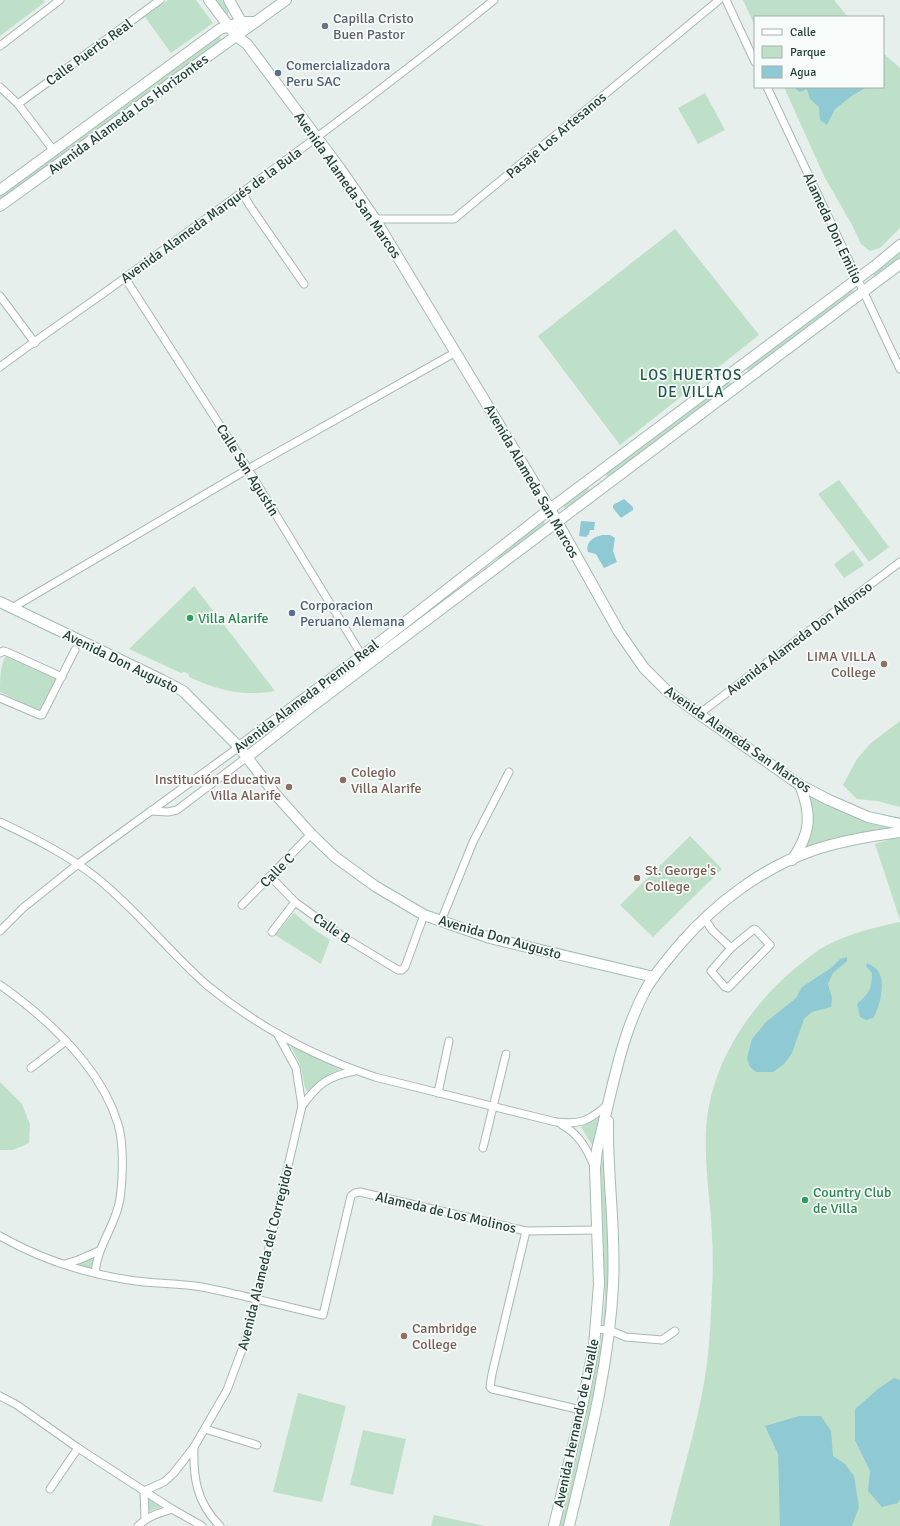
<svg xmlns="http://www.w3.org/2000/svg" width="900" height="1526" viewBox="0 0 900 1526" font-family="Signika,sans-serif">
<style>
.green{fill:#bfe0c8}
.water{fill:#8ec9d4}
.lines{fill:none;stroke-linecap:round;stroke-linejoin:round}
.street-casing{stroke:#a8b8b2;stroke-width:9}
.secondary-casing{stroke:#a4bbb3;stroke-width:12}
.street{stroke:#fff;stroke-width:7}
.secondary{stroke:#fff;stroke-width:10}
.worship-dot{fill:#6b7280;stroke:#f7fbf9;stroke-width:1.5}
.service-dot{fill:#5c6f8a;stroke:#f7fbf9;stroke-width:1.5}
.leisure-dot{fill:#2e9e5b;stroke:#f7fbf9;stroke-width:1.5}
.education-dot{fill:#8d6e63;stroke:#f7fbf9;stroke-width:1.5}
.labels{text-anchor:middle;stroke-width:3.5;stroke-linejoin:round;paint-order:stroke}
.worship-label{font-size:14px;fill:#5b616d;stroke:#f7fbf9;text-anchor:start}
.street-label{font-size:14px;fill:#24423a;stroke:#f7fbf9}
.service-label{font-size:14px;fill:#4e5e75;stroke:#f7fbf9;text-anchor:start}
.leisure-label{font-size:14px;fill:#27864d;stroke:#f7fbf9;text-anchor:start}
.education-label{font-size:14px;fill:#785e54;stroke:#f7fbf9;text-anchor:start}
.neighbourhood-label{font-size:15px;letter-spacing:1px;fill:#1f5548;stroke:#f7fbf9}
</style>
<rect width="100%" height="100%" fill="#e6efeb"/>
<g class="green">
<path d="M 0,0 L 43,0 L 45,2 L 0,36 Z"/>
<path d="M 168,0 L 196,0 L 213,23 L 171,53 L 145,17 Z"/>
<path d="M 211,0 L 222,0 L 229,11 L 227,16 Z"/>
<path d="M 743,0 L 834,0 L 848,17 L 755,17 L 755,26 Z"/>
<path d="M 218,34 L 222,40 L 0,203 L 0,194 Z"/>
<path d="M 883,53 L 900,68 L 900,228 L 880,248 L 870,251 L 861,244 L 852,225 L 824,176 L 784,87 L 883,87 Z"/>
<path d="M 705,93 L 725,130 L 698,144 L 678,108 Z"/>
<path d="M 675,229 L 759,335 L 620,445 L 538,336 Z"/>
<path d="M 900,251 L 900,259 L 875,278 L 872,273 Z"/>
<path d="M 851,288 L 855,293 L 750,373 L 746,368 Z"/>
<path d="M 728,380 L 732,385 L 609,479 L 605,474 Z"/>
<path d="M 839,480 L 889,547 L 869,562 L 818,494 Z"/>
<path d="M 588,488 L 591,493 L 567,511 L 563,506 Z"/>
<path d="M 543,521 L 546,525 L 500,561 L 497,557 Z"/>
<path d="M 853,550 L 864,565 L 844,578 L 834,564 Z"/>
<path d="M 194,586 L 275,691 C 243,697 218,690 189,677 L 189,674 L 184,672 L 181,673 L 129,649 Z"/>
<path d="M 449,594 L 452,598 L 380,653 L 376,649 Z"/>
<path d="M 7,656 L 55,678 L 56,682 L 40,711 L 0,692 C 0,682 0,661 7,656 Z"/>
<path d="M 302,706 L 305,710 L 260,744 L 257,740 Z"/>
<path d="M 900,721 L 900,807 L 877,801 L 857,799 L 843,785 L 857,759 L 871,743 Z"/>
<path d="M 809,795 L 899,827 L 844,836 L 806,849 L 805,847 C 814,832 814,812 809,795 Z"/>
<path d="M 690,836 L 722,869 L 653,937 L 620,905 Z"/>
<path d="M 894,838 L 900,838 L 900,920 L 875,844 Z"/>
<path d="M 294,913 L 312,928 L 330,940 L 321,964 L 275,935 Z"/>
<path d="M 900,922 L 900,1526 L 669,1526 C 682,1472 700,1418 707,1363 C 710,1339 711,1314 712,1289 C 714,1259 712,1227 709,1197 C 707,1176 705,1154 706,1133 C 708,1066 751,1002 803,962 C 808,958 814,953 820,949 C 847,934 870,928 900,922 Z"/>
<path d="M 289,1043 L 342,1067 L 342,1068 L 329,1074 L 317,1083 L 308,1092 L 305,1088 L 300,1064 Z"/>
<path d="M 0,1082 L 22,1104 L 30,1125 L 29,1143 L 13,1150 L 0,1150 Z"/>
<path d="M 603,1116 L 594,1148 L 581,1127 Z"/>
<path d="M 605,1150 L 610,1290 L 599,1390 L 566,1526 L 560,1526 L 584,1428 L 601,1342 L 605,1299 L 601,1167 Z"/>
<path d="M 94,1258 L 91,1269 L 77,1264 Z"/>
<path d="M 298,1393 L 346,1406 L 322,1502 L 273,1492 Z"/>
<path d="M 363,1430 L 406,1439 L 393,1495 L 350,1485 Z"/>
<path d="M 148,1498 L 162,1506 L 161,1507 L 148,1512 Z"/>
<path d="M 434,1515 L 485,1526 L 431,1526 Z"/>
</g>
<g class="water">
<path d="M 796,87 L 867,87 L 853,95 L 835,109 L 827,125 L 820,120 L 819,107 L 810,99 L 807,89 L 800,92 L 796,89 Z"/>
<path d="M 624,499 L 633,507 L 633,510 L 621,518 L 613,508 L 613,505 Z"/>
<path d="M 581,521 L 595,522 L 594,530 L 590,530 L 589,534 L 586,537 L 579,536 Z"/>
<path d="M 602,535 L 610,535 L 615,538 L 613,551 L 617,562 L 604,568 L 596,554 L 588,552 C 585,542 594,537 602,535 Z"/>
<path d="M 847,957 L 847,961 L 833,973 L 828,984 L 832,998 L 831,1007 L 812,1012 L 804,1019 L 792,1053 L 784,1064 L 773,1072 L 756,1072 L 750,1067 L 747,1058 L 752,1039 L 766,1022 L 796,998 L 802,987 L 831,968 L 840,959 Z"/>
<path d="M 867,963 C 871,965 875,967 878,971 C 886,981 880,1008 873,1018 L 866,1020 L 860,1017 L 857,1004 C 869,993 872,990 872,973 L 866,966 Z"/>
<path d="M 894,1378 L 900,1380 L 900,1498 L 898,1503 L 882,1507 L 868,1491 L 870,1471 L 855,1440 L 855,1409 L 878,1389 Z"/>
<path d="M 799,1416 L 821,1416 L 831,1431 L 833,1456 L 845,1464 L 854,1476 L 859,1507 L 852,1526 L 780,1526 L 778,1454 L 765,1426 Z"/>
</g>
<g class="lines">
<defs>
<g id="street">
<path d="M 726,0 L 755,62"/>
<path d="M 0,46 L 60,0"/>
<path d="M 0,87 L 18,104 L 54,151"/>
<path d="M 767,87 L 900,369"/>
<path d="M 18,104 L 160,0"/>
<path d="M 242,192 L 250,206 L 304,284"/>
<path d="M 375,219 L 454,219 L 719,0"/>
<path d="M 125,278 L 248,469 L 364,659"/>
<path d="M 0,296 L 35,343"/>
<path d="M 0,367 C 41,336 84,308 126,277 C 250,187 374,97 494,0"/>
<path d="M 12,608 L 248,469 L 456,352"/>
<path d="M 0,653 L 3,651 L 7,652 L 62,677"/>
<path d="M 0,698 L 40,715 L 42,715 L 75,650"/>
<path d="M 699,714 L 900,562"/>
<path d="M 151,811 L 168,812 L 177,810 L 247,757"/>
<path d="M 0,822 C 34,838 68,855 97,878 C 137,910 169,952 208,986 C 257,1026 315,1057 375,1077 L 556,1122 C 580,1125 589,1121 607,1105"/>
<path d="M 270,876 L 295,902 L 345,938 L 398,970 L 402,970 L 405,967 L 424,915"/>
<path d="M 242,905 L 311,834"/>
<path d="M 705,919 L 712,930 L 731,948 L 754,929 L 756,930 L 770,945 L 728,988 L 725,987 L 711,971 L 731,948"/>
<path d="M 441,921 L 473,842 L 509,772"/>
<path d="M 0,931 L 23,908 L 78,864 L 239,747"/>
<path d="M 272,932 L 295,902"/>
<path d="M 0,985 C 12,993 23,1002 34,1011 C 69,1041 104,1078 118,1124 C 124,1144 123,1178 120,1199 C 116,1225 97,1246 95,1273"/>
<path d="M 31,1068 L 66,1041"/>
<path d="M 438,1093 L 449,1041"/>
<path d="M 302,1106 C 318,1084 328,1076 355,1071"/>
<path d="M 562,1125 C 579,1134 587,1149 594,1166"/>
<path d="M 483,1148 L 506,1054"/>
<path d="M 526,1231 L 492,1374 L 490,1387 L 492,1389 L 581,1410"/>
<path d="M 0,1236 C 40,1259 84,1273 129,1280 C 153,1284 178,1283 202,1287 C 243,1295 283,1306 323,1315 L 351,1196 L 355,1193 L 360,1192 L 526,1231 L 597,1230"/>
<path d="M 65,1264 L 78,1260 L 99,1251"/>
<path d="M 595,1329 L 609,1330 L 626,1337 L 662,1340 L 675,1331"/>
<path d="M 0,1396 L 17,1405 L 78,1448 L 172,1509 L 202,1526"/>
<path d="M 205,1429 L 257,1445"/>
<path d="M 194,1447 C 193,1479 197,1503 220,1526"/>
<path d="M 50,1489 L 78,1448"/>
<path d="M 145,1519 L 144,1491 L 164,1482 L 173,1474 L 194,1447 L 227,1390 L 243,1347 L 257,1299 L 302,1106 L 296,1068 L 278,1035"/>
<path d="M 138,1526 C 148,1516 159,1513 172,1509"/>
</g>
<g id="secondary">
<path d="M 209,0 L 236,36 L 247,44 L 339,167 L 375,219 L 550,509 L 619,632 L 644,668 L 666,690 L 699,714 L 800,785 L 829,800 L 868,817 L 900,824"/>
<path d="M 229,0 L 244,27"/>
<path d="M 0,190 L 220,29 L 242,22 L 256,22"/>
<path d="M 0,206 L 286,0"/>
<path d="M 0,602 L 162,680 L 183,691 L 239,747 L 276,795 L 311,834 L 335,857 L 375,886 L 424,915 L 490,938 L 654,977"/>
<path d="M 239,747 L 371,649 L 550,509 L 876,265 L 900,245"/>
<path d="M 247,757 L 311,707 L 900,264"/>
<path d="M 792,860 C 811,833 812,815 800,785"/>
<path d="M 554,1526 L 582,1407 L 594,1346 L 599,1284 L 595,1168 L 597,1150 C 601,1134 605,1117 609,1100 C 618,1062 627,1024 646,989 C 656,972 669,957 681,943 C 716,903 761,869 811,851 C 840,841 870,836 900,832"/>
<path d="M 569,1526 C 588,1446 609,1367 613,1285 C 616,1230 607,1176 608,1121"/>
</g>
</defs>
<use href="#street" class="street-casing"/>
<use href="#secondary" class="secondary-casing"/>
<use href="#street" class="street"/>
<use href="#secondary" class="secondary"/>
</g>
<circle class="worship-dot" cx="325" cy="26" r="4"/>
<g class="service-dot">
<circle cx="278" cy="73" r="4"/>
<circle cx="292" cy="613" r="4"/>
</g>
<g class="leisure-dot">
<circle cx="190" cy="618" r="4"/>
<circle cx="805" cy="1200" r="4"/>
</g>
<g class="education-dot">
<circle cx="884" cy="664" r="4"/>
<circle cx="343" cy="780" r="4"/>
<circle cx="289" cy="787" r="4"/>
<circle cx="637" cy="878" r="4"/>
<circle cx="404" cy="1336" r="4"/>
</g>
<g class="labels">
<g class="worship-label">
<text x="333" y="23">Capilla Cristo<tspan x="333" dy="16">Buen Pastor</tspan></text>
</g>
<g class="street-label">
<text transform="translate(89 52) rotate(-36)" y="5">Calle Puerto Real</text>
<text transform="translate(128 114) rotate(-36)" y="5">Avenida Alameda Los Horizontes</text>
<text transform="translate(556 135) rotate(-40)" y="5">Pasaje Los Artesanos</text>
<text transform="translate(348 185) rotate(55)" y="5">Avenida Alameda San Marcos</text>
<text transform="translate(211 215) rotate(-36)" y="5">Avenida Alameda Marqués de la Bula</text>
<text transform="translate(833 228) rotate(65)" y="5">Alameda Don Emilio</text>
<text transform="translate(248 470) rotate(58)" y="5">Calle San Agustín</text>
<text transform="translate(532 481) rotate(60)" y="5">Avenida Alameda San Marcos</text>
<text transform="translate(799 638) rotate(-37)" y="5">Avenida Alameda Don Alfonso</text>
<text transform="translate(121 661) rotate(26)" y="5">Avenida Don Augusto</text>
<text transform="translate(306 696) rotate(-37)" y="5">Avenida Alameda Premio Real</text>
<text transform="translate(738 739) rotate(35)" y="5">Avenida Alameda San Marcos</text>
<text transform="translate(277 870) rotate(-45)" y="5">Calle C</text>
<text transform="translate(332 928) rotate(35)" y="5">Calle B</text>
<text transform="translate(500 937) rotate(16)" y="5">Avenida Don Augusto</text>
<text transform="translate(446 1212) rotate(13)" y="5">Alameda de Los Molinos</text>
<text transform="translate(265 1257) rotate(-76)" y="5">Avenida Alameda del Corregidor</text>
<text transform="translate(576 1423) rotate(-78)" y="5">Avenida Hernando de Lavalle</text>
</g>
<g class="service-label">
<text x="286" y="70">Comercializadora<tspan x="286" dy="16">Peru SAC</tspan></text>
<text x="300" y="610">Corporacion<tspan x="300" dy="16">Peruano Alemana</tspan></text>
</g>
<g class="leisure-label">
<text x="198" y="623">Villa Alarife</text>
<text x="813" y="1197">Country Club<tspan x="813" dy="16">de Villa</tspan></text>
</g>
<g class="education-label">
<text x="876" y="661" text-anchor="end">LIMA VILLA<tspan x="876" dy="16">College</tspan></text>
<text x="351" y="777">Colegio<tspan x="351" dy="16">Villa Alarife</tspan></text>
<text x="281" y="784" text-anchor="end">Institución Educativa<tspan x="281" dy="16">Villa Alarife</tspan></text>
<text x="645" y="875">St. George's<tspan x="645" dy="16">College</tspan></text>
<text x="412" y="1333">Cambridge<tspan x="412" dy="16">College</tspan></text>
</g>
<g class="neighbourhood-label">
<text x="691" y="380">LOS HUERTOS<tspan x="691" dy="17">DE VILLA</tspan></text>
</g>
</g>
<rect x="754" y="16" width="130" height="72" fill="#f7fbf9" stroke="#a3b1ad"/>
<rect x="762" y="29" width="20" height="6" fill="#ffffff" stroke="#a3b1ad"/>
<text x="790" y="36" font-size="12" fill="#24423a">Calle</text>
<rect x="762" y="46" width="20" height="12" fill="#bfe0c8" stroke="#a3b1ad"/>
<text x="790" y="56" font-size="12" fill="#24423a">Parque</text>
<rect x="762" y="66" width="20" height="12" fill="#8ec9d4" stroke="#a3b1ad"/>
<text x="790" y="76" font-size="12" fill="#24423a">Agua</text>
</svg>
